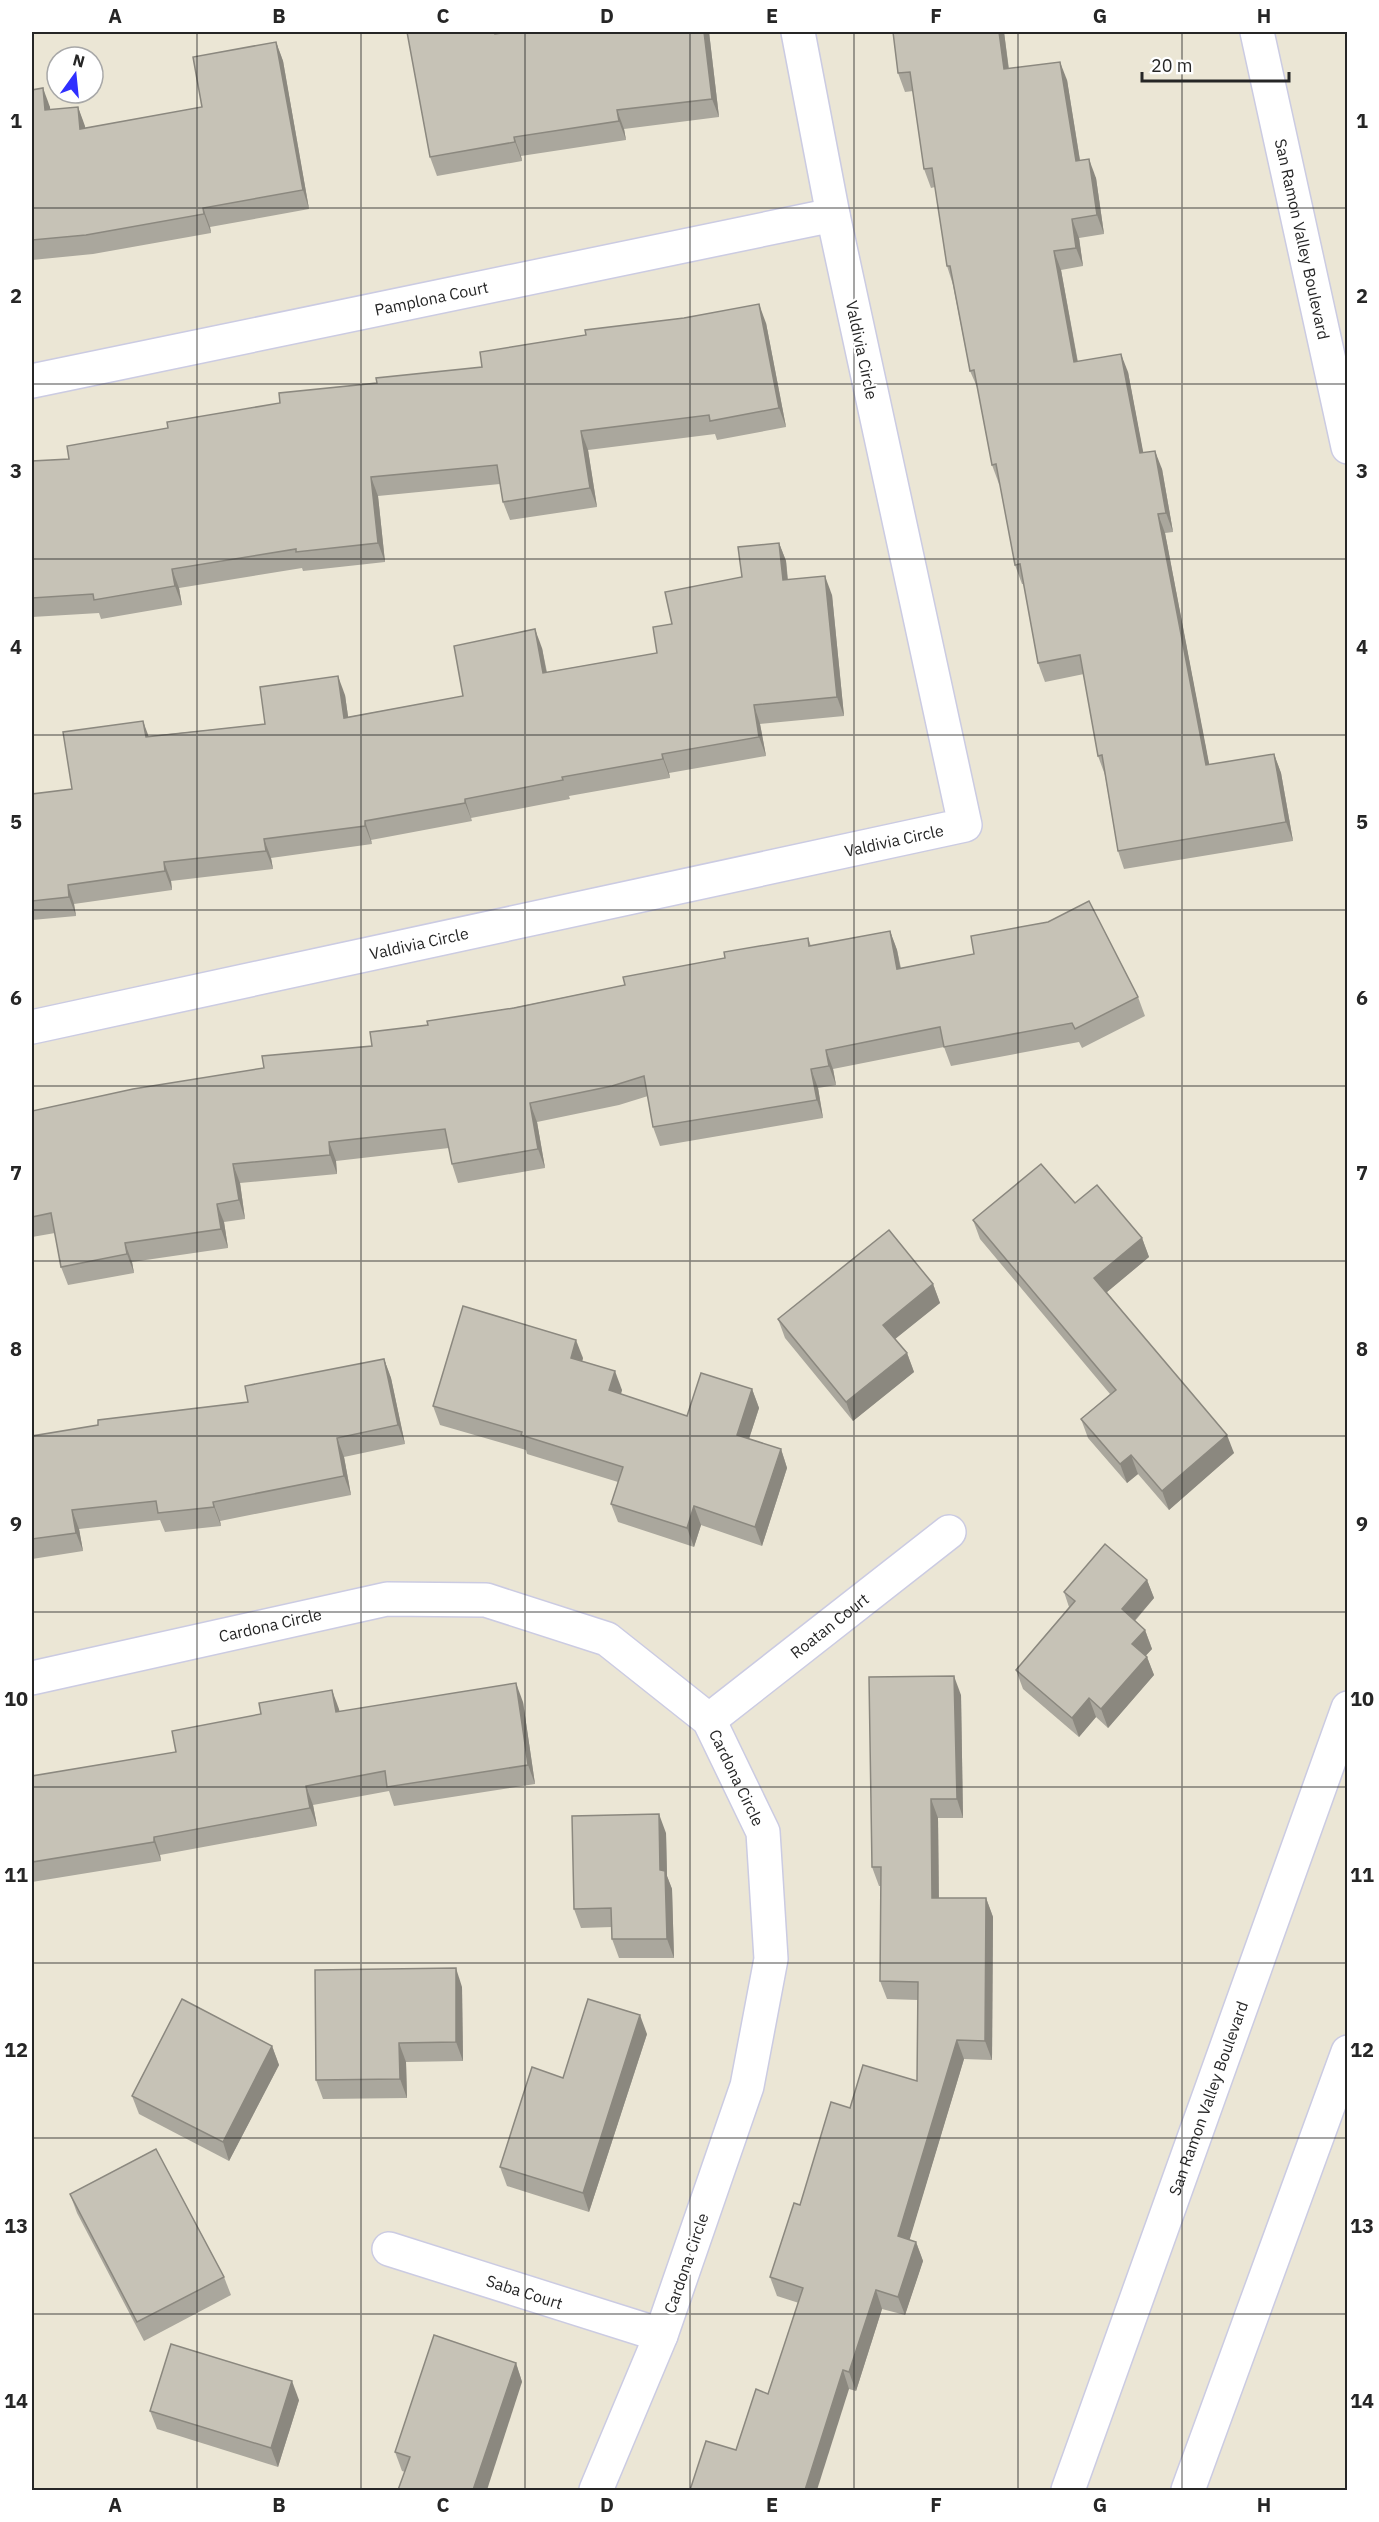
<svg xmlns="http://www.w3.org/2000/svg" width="1379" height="2522" viewBox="0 0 1379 2522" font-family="'IBM Plex Sans',sans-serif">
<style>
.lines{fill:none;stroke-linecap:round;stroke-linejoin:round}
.minor-casing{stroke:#cbcbe2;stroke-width:36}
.secondary-casing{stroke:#cbcbe2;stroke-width:36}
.minor{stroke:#fff;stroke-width:33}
.secondary{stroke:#fff;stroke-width:33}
.wall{fill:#aaa79d}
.shaded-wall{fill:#8b887f}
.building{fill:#c6c2b6;stroke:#8b887f;stroke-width:1.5}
.grid{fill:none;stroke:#262626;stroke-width:1.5;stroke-opacity:0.55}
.labels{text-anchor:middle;stroke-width:4.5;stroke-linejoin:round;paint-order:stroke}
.street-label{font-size:16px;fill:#262626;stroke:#fff}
.neatline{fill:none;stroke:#262626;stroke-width:2}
.grid-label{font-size:20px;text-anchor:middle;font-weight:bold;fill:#262626}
</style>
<rect width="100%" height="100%" fill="#ebe6d5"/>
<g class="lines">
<defs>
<g id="minor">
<path id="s1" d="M 32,381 L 833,215"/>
<path id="s2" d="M 32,1027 L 965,825 L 833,215 L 798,32"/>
<path id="s3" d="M 32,1678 L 387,1599 L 486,1600 L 607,1639 L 709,1720 L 763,1832 L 771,1959 L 747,2086 L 661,2335 L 596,2490"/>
<path id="s4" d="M 709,1720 L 949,1532"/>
<path id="s5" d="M 389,2249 L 661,2335"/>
</g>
<g id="secondary">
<path id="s6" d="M 1257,32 L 1348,447"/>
<path id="s7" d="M 1068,2490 L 1348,1708"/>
<path d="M 1188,2490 L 1348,2052"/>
</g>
</defs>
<use href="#minor" class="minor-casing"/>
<use href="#secondary" class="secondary-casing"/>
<use href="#minor" class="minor"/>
<use href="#secondary" class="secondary"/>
</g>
<g class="wall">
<path d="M 709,32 L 719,117 L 624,129 L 626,140 L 521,156 L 522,161 L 437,176 L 430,157 L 499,33 Z"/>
<path d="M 893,32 L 1004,32 L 1009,69 L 1067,80 L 1080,160 L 1096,178 L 1104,234 L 1079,238 L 1083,266 L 1061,270 L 1078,362 L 1128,372 L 1143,453 L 1162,469 L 1173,532 L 1165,533 L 1209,765 L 1274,754 L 1281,773 L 1293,841 L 1124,869 L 1118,851 L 1105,775 L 1098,756 L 1084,674 L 1045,682 L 1038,663 L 1024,584 L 1022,584 L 1015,565 L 1000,484 L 999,484 L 992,465 L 978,389 L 970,371 L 953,285 L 947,266 L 935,187 L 931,188 L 924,169 L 913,91 L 905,92 L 898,73 Z"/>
<path d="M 276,42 L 283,61 L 309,209 L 210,227 L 211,233 L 93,254 L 32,260 L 32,90 L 50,107 L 50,110 L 78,107 L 85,128 L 202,107 Z"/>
<path d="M 766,323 L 786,427 L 717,440 L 715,434 L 588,450 L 597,507 L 510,520 L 503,502 L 500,484 L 378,496 L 385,562 L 303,571 L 302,568 L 179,588 L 182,605 L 101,619 L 99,613 L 32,617 L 32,461 L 69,459 L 168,428 L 280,403 L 377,383 Z"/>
<path d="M 779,543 L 786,561 L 788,579 L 832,595 L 844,716 L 760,724 L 766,756 L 669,773 L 670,778 L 569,796 L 570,799 L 471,818 L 472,821 L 371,840 L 372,844 L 271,858 L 273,869 L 171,881 L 172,890 L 74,904 L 76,916 L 32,920 L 32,794 L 72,789 L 149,736 L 265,724 L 345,695 L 348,717 L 463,696 L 542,648 L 547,672 L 657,653 L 672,624 L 742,577 Z"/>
<path d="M 890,931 L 897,950 L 901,968 L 1138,997 L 1145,1016 L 1082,1048 L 1079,1042 L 951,1066 L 944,1047 L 833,1069 L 836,1085 L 818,1088 L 823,1118 L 660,1146 L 653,1127 L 648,1096 L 619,1105 L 537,1122 L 545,1168 L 458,1183 L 452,1164 L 449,1148 L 336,1161 L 337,1174 L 240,1183 L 245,1219 L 224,1222 L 228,1248 L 132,1262 L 134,1273 L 68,1285 L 61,1267 L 55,1233 L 32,1237 L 32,1111 L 264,1068 L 372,1046 L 428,1025 L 625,985 L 725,958 L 808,938 L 811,946 Z"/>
<path d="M 1075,1203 L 1142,1238 L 1149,1257 L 1107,1292 L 1234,1453 L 1169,1510 L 1138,1474 L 1127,1483 L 1088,1438 L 1081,1419 L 1110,1394 L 980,1239 L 973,1220 Z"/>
<path d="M 933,1284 L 940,1303 L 895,1339 L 907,1353 L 914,1372 L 853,1421 L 785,1338 L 778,1319 Z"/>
<path d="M 583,1358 L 582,1361 L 622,1390 L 621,1394 L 687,1416 L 752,1389 L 759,1408 L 749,1439 L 781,1449 L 787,1468 L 762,1546 L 701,1525 L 694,1547 L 618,1522 L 611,1504 L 618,1482 L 527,1454 L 526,1450 L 440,1425 L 433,1406 Z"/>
<path d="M 384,1359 L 391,1378 L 405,1444 L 344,1457 L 351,1495 L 220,1521 L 221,1526 L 165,1532 L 160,1520 L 79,1529 L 83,1551 L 32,1559 L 32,1436 L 248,1402 Z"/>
<path d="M 1147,1580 L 1154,1598 L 1135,1621 L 1145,1630 L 1152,1649 L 1146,1655 L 1147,1657 L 1154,1675 L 1108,1728 L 1096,1717 L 1079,1737 L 1023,1689 L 1016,1670 L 1069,1607 L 1064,1592 Z"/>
<path d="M 961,1695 L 963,1818 L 938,1818 L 939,1898 L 986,1898 L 993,1917 L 992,2060 L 964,2059 L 909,2240 L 916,2242 L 923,2261 L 905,2315 L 882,2309 L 856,2391 L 849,2389 L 736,2450 L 768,2394 L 799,2303 L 777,2296 L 770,2277 L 800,2205 L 850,2108 L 917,2081 L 918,2000 L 887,1999 L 880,1981 L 881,1886 L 879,1886 L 872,1867 Z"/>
<path d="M 523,1702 L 535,1784 L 394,1806 L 389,1791 L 313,1805 L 317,1826 L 160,1855 L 161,1861 L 32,1882 L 32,1776 L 176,1752 L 339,1709 L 339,1711 Z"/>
<path d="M 666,1833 L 667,1876 L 672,1889 L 674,1958 L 619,1958 L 612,1939 L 612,1927 L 581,1928 L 574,1909 Z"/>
<path d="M 462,1987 L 463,2061 L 406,2062 L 407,2098 L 323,2099 L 316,2080 Z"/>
<path d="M 647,2034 L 589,2212 L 507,2186 L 500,2167 L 563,2078 Z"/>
<path d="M 272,2046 L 279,2065 L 229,2161 L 139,2114 L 132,2096 Z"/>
<path d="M 70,2194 L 224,2277 L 231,2295 L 144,2341 L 77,2213 Z"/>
<path d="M 516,2363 L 522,2382 L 405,2472 L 402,2471 L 395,2452 Z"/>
<path d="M 299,2400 L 278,2467 L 157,2429 L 150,2411 Z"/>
</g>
<g class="shaded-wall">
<path d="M 704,32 L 709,32 L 719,117 L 712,99 Z"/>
<path d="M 999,32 L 1004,32 L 1011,88 L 1004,69 Z"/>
<path d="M 276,42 L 283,61 L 309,209 L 303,190 Z"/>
<path d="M 1060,62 L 1067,80 L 1083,180 L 1076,161 Z"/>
<path d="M 43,88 L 50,107 L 52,129 L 45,110 Z"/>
<path d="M 78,107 L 85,126 L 87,148 L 80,129 Z"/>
<path d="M 617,110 L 624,129 L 626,140 L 619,121 Z"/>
<path d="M 514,137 L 521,156 L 522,161 L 515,142 Z"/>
<path d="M 1089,159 L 1096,178 L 1104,234 L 1097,215 Z"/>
<path d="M 203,208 L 210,227 L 211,233 L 204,214 Z"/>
<path d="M 1072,219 L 1079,238 L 1083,266 L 1076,248 Z"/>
<path d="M 1054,251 L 1061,270 L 1081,381 L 1074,362 Z"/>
<path d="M 759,304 L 766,323 L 786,427 L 779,408 Z"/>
<path d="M 1121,354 L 1128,372 L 1147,472 L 1140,453 Z"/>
<path d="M 581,431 L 588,450 L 597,507 L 590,488 Z"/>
<path d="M 1155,451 L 1162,469 L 1173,532 L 1166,513 Z"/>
<path d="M 371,477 L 378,496 L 385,562 L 378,543 Z"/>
<path d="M 1158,514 L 1165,533 L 1213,784 L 1206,765 Z"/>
<path d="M 779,543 L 786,561 L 789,599 L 783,580 Z"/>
<path d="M 172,569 L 179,588 L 182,605 L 175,586 Z"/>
<path d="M 825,576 L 832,595 L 844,716 L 837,697 Z"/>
<path d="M 535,629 L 542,648 L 550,692 L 543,673 Z"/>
<path d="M 338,676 L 345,695 L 351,737 L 344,718 Z"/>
<path d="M 754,705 L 760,724 L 766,756 L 759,737 Z"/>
<path d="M 143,721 L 150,740 L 146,737 Z"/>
<path d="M 662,754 L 669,773 L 670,778 L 663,759 Z"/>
<path d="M 1274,754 L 1281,773 L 1293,841 L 1286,822 Z"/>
<path d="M 465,799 L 471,818 L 472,821 L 465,803 Z"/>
<path d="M 365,821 L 371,840 L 372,844 L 365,826 Z"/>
<path d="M 264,839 L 271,858 L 273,869 L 266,851 Z"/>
<path d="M 164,862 L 171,881 L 172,890 L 165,871 Z"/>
<path d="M 68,885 L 74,904 L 76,916 L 69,897 Z"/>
<path d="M 890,931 L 897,950 L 904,988 L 897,969 Z"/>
<path d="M 826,1050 L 833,1069 L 836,1085 L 829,1066 Z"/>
<path d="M 811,1069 L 818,1088 L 823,1118 L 817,1100 Z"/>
<path d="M 530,1103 L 537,1122 L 545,1168 L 538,1149 Z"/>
<path d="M 329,1142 L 336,1161 L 337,1174 L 330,1155 Z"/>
<path d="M 233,1164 L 240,1183 L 245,1219 L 239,1200 Z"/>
<path d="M 217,1204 L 224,1222 L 228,1248 L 221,1229 Z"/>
<path d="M 1142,1238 L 1149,1257 L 1101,1297 L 1094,1278 Z"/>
<path d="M 125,1243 L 132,1262 L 134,1273 L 127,1254 Z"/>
<path d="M 933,1284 L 940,1303 L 890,1343 L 883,1325 Z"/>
<path d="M 576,1340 L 583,1358 L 578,1376 L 571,1358 Z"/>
<path d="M 907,1353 L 914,1372 L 853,1421 L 846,1402 Z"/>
<path d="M 384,1359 L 391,1378 L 405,1444 L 398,1425 Z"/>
<path d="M 615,1371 L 622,1390 L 616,1409 L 609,1390 Z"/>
<path d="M 752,1389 L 759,1408 L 744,1454 L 737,1435 Z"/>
<path d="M 1227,1435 L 1234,1453 L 1169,1510 L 1162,1491 Z"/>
<path d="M 337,1438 L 344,1457 L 351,1495 L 344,1476 Z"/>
<path d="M 781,1449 L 787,1468 L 762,1546 L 755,1527 Z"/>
<path d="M 1131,1455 L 1138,1474 L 1127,1483 L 1120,1464 Z"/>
<path d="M 213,1502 L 220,1521 L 221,1526 L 214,1507 Z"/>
<path d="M 694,1506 L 701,1525 L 694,1547 L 687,1528 Z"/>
<path d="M 72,1510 L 79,1529 L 83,1551 L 76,1533 Z"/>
<path d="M 1147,1580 L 1154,1598 L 1128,1628 L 1122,1609 Z"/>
<path d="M 1145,1630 L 1152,1649 L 1139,1663 L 1132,1644 Z"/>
<path d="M 1147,1657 L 1154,1675 L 1108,1728 L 1101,1709 Z"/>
<path d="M 954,1676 L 961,1695 L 963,1818 L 957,1799 Z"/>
<path d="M 516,1683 L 523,1702 L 535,1784 L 528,1765 Z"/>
<path d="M 332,1690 L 339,1709 L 343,1731 L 336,1712 Z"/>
<path d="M 1089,1698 L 1096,1717 L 1079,1737 L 1072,1718 Z"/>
<path d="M 306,1786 L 313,1805 L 317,1826 L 310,1808 Z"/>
<path d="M 931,1799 L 938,1818 L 939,1917 L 932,1898 Z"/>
<path d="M 659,1814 L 666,1833 L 667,1876 L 672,1889 L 674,1958 L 667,1939 L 660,1870 Z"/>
<path d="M 154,1837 L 160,1855 L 161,1861 L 154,1842 Z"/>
<path d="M 986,1898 L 993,1917 L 992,2060 L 985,2041 Z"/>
<path d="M 456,1968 L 462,1987 L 463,2061 L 456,2042 Z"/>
<path d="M 640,2015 L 647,2034 L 589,2212 L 583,2193 Z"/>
<path d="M 957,2040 L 964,2059 L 905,2255 L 898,2236 Z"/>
<path d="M 399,2043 L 406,2062 L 407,2098 L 400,2079 Z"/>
<path d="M 272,2046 L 279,2065 L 229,2161 L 223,2142 Z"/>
<path d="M 916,2242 L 923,2261 L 905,2315 L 898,2297 Z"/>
<path d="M 876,2290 L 882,2309 L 856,2391 L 849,2372 Z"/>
<path d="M 516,2363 L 522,2382 L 487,2490 L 473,2490 Z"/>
<path d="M 843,2370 L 849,2389 L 817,2490 L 805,2490 Z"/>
<path d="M 292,2381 L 299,2400 L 278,2467 L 271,2448 Z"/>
</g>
<g class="building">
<path d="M 407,32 L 495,32 L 495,34 L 510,32 L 704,32 L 712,99 L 617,110 L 619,121 L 514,137 L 515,142 L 430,157 Z"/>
<path d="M 893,32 L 999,32 L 1004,69 L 1060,62 L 1076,161 L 1089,159 L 1097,215 L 1072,219 L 1076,248 L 1054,251 L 1074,362 L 1121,354 L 1140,453 L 1155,451 L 1166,513 L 1158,514 L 1206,765 L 1274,754 L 1286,822 L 1118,851 L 1102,755 L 1098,756 L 1080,655 L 1038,663 L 1020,564 L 1015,565 L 996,464 L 992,465 L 974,370 L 970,371 L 950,266 L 947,266 L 932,168 L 924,169 L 910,72 L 898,73 Z"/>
<path d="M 276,42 L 303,190 L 203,208 L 204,214 L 86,235 L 32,240 L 32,90 L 43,88 L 45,110 L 78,107 L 80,129 L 202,107 L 193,57 Z"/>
<path d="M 759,304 L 779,408 L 710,421 L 709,415 L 581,431 L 590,488 L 503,502 L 497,465 L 371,477 L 378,543 L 296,552 L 296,549 L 172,569 L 175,586 L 94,600 L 93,594 L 32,598 L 32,461 L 69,459 L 67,446 L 168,428 L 167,422 L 280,403 L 279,393 L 377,383 L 376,378 L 482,367 L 480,352 L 586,335 L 585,330 L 684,318 Z"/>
<path d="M 779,543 L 783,580 L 825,576 L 837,697 L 754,705 L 759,737 L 662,754 L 663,759 L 562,777 L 563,780 L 465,799 L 465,803 L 365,821 L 365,826 L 264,839 L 266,851 L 164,862 L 165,871 L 68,885 L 69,897 L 32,901 L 32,794 L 72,789 L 63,732 L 143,721 L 146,737 L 265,724 L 260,687 L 338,676 L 344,718 L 463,696 L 454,646 L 535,629 L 543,673 L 657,653 L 653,627 L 672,624 L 665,592 L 742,577 L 738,547 Z"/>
<path d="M 1089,901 L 1138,997 L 1075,1029 L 1072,1023 L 944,1047 L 940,1027 L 826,1050 L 829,1066 L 811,1069 L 817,1100 L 653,1127 L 644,1076 L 612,1086 L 530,1103 L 538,1149 L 452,1164 L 445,1129 L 329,1142 L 330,1155 L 233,1164 L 239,1200 L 217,1204 L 221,1229 L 125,1243 L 127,1254 L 61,1267 L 51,1213 L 32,1217 L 32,1111 L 133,1089 L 264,1068 L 262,1056 L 372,1046 L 370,1032 L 428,1025 L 427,1021 L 514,1008 L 625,985 L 623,977 L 725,958 L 724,952 L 808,938 L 809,946 L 890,931 L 897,969 L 974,954 L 971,936 L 1048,922 Z"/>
<path d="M 1041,1164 L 1075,1203 L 1097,1185 L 1142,1238 L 1094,1278 L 1227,1435 L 1162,1491 L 1131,1455 L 1120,1464 L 1081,1419 L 1116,1390 L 973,1220 Z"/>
<path d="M 889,1230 L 933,1284 L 883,1325 L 907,1353 L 846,1402 L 778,1319 Z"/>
<path d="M 463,1306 L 576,1340 L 571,1358 L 615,1371 L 609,1390 L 687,1416 L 701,1373 L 752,1389 L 737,1435 L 781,1449 L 755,1527 L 694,1506 L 687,1528 L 611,1504 L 623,1467 L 521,1435 L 522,1432 L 433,1406 Z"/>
<path d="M 384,1359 L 398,1425 L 337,1438 L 344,1476 L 213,1502 L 214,1507 L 158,1513 L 156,1501 L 72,1510 L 76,1533 L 32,1539 L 32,1436 L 98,1425 L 98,1420 L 248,1402 L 245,1386 Z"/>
<path d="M 1105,1544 L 1147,1580 L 1122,1609 L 1145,1630 L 1132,1644 L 1147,1657 L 1101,1709 L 1089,1698 L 1072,1718 L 1016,1670 L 1075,1601 L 1064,1592 Z"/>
<path d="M 954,1676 L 957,1799 L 931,1799 L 932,1898 L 986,1898 L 985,2041 L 957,2040 L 898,2236 L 916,2242 L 898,2297 L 876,2290 L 849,2372 L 843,2370 L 805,2490 L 690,2490 L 706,2441 L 736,2450 L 756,2389 L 768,2394 L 803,2288 L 770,2277 L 794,2203 L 800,2205 L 831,2102 L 850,2108 L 863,2065 L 917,2081 L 918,1982 L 880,1981 L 881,1867 L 872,1867 L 869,1677 Z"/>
<path d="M 516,1683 L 528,1765 L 387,1787 L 385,1771 L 306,1786 L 310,1808 L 154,1837 L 154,1842 L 32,1862 L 32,1776 L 176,1752 L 172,1731 L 261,1714 L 259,1703 L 332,1690 L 336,1712 Z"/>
<path d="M 659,1814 L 660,1870 L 665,1871 L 667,1939 L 612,1939 L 611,1908 L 574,1909 L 572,1816 Z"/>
<path d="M 456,1968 L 456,2042 L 399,2043 L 400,2079 L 316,2080 L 315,1970 Z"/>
<path d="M 182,1999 L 272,2046 L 223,2142 L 132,2096 Z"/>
<path d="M 588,1999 L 640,2015 L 583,2193 L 500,2167 L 532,2067 L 563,2078 Z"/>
<path d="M 156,2149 L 224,2277 L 137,2322 L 70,2194 Z"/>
<path d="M 434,2335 L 516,2363 L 473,2490 L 398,2490 L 410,2457 L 395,2452 Z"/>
<path d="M 171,2344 L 292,2381 L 271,2448 L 150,2411 Z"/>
</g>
<path class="grid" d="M 197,32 L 197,2490M 361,32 L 361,2490M 525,32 L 525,2490M 690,32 L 690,2490M 854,32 L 854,2490M 1018,32 L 1018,2490M 1182,32 L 1182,2490M 32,208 L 1348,208M 32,384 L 1348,384M 32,559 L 1348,559M 32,735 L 1348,735M 32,910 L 1348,910M 32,1086 L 1348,1086M 32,1261 L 1348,1261M 32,1436 L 1348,1436M 32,1612 L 1348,1612M 32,1787 L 1348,1787M 32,1963 L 1348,1963M 32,2138 L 1348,2138M 32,2314 L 1348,2314"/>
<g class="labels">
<g class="street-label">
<text dy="6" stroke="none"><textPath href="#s6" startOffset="212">San Ramon Valley Boulevard</textPath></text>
<text dy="6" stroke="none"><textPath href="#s1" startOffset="408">Pamplona Court</textPath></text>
<text transform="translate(862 350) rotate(78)" y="6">Valdivia Circle</text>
<text dy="6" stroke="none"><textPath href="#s2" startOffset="882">Valdivia Circle</textPath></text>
<text dy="6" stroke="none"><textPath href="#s2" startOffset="396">Valdivia Circle</textPath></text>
<text dy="6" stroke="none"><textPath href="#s3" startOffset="244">Cardona Circle</textPath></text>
<text dy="6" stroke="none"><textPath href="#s4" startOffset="153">Roatan Court</textPath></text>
<text dy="6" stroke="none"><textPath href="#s3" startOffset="784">Cardona Circle</textPath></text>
<text dy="6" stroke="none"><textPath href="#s7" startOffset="416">San Ramon Valley Boulevard</textPath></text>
<text transform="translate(686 2263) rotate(-71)" y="6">Cardona Circle</text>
<text dy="6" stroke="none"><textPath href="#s5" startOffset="142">Saba Court</textPath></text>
</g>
</g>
<rect width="1379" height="2522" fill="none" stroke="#ffffff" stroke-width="66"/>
<g transform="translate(75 75) rotate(15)"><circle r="28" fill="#ffffff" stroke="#a8a8a8" stroke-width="1.5"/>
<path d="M0-4.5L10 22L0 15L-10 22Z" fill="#2f2fff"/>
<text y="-9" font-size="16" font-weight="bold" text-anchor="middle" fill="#262626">N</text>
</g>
<path d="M1142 72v9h147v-9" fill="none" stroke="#262626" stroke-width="3"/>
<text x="1151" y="72" font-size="18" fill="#262626" stroke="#ffffff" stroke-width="4.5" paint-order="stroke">20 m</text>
<rect x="33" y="33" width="1313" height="2456" class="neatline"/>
<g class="grid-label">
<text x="115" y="23">A</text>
<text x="279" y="23">B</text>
<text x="443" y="23">C</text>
<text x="607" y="23">D</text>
<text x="772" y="23">E</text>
<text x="936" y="23">F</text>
<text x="1100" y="23">G</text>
<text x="1264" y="23">H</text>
<text x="16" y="128">1</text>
<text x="1362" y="128">1</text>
<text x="16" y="303">2</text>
<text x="1362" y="303">2</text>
<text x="16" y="478">3</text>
<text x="1362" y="478">3</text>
<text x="16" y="654">4</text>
<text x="1362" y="654">4</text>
<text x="16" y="829">5</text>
<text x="1362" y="829">5</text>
<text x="16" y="1005">6</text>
<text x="1362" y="1005">6</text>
<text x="16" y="1180">7</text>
<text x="1362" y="1180">7</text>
<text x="16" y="1356">8</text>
<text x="1362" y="1356">8</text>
<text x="16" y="1531">9</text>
<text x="1362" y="1531">9</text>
<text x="16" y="1706">10</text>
<text x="1362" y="1706">10</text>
<text x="16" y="1882">11</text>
<text x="1362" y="1882">11</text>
<text x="16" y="2057">12</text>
<text x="1362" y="2057">12</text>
<text x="16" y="2233">13</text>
<text x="1362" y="2233">13</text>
<text x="16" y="2408">14</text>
<text x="1362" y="2408">14</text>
<text x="115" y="2512">A</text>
<text x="279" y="2512">B</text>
<text x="443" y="2512">C</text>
<text x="607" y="2512">D</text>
<text x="772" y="2512">E</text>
<text x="936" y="2512">F</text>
<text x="1100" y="2512">G</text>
<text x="1264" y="2512">H</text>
</g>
</svg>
